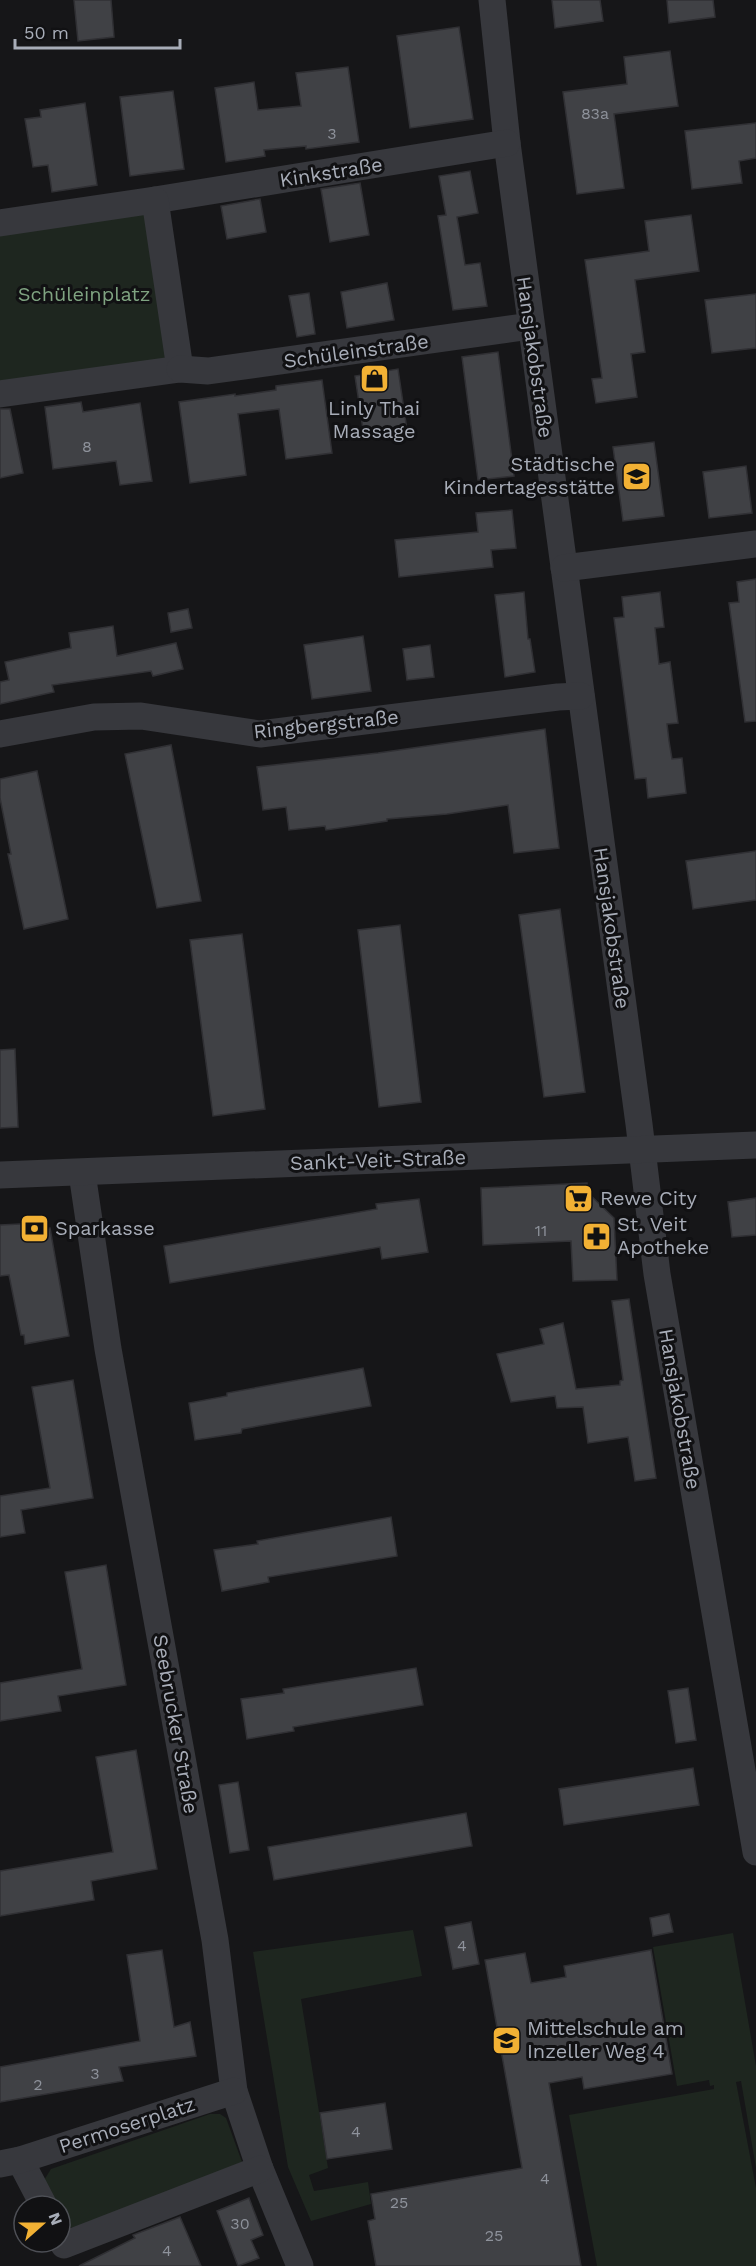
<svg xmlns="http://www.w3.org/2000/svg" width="756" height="2266" viewBox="0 0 756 2266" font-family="'Work Sans',sans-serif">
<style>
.green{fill:#1e261f}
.building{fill:#404145;stroke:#303034;stroke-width:1.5}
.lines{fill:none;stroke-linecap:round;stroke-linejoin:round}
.minor{stroke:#37383d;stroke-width:27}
.labels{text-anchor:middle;stroke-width:6;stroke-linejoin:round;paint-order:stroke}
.number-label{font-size:16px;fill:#8e929b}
.street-label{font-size:20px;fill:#a8adb8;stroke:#111113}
.park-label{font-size:20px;fill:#7fa381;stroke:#111113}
.poi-label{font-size:20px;fill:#a8adb8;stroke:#111113;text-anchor:start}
</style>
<rect width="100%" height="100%" fill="#161618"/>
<g class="green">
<path d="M 157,206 L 177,361 L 0,385 L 0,226 Z"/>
<path d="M 413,1930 L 422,1976 L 301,1999 L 328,2168 L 309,2175 L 314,2191 L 368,2182 L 371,2204 L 311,2221 L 288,2167 L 253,1952 Z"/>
<path d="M 733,1933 L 756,2066 L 756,2168 L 741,2081 L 736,2082 L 756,2188 L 756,2266 L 597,2266 L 569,2115 L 714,2089 L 714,2085 L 710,2086 L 709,2080 L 677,2086 L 653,1947 Z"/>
<path d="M 210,2114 L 220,2114 L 226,2118 L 242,2162 L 80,2229 L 61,2226 L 60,2206 L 51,2206 L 41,2185 L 51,2169 Z"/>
</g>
<g class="building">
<path d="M 74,0 L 111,0 L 114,37 L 78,41 Z"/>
<path d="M 552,0 L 600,0 L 603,21 L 555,28 Z"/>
<path d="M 667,0 L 713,0 L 715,17 L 669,23 Z"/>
<path d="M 459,27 L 473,119 L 410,128 L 397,36 Z"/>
<path d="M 670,51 L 678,106 L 614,114 L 624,188 L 577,194 L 563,92 L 627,84 L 624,57 Z"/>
<path d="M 348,67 L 359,142 L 306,149 L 306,146 L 264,150 L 265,156 L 226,162 L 215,88 L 254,82 L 258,110 L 301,106 L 296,73 Z"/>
<path d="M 173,91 L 184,169 L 130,176 L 120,97 Z"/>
<path d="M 85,103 L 97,185 L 52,192 L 48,165 L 33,167 L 25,119 L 41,117 L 40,110 Z"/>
<path d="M 756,123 L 756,158 L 739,161 L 742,183 L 692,189 L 685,131 Z"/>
<path d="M 470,171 L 478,213 L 457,217 L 465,265 L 480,263 L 487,306 L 453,310 L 438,216 L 446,215 L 439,176 Z"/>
<path d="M 360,183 L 369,235 L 330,242 L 321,189 Z"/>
<path d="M 260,199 L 266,232 L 227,239 L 221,206 Z"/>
<path d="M 691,215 L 699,271 L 635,280 L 645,352 L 631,354 L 637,397 L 596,403 L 592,379 L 602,378 L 585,260 L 649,251 L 645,221 Z"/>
<path d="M 387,283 L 394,320 L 347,328 L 341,292 Z"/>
<path d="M 309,293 L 315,334 L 297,337 L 289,296 Z"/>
<path d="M 756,294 L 756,348 L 712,353 L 705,300 Z"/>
<path d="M 498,352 L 514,476 L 478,480 L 462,357 Z"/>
<path d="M 398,369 L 407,430 L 364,436 L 355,376 Z"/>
<path d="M 322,380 L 332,453 L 286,459 L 279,409 L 238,414 L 246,475 L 190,483 L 179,402 L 235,394 L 235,396 L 276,390 L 276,386 Z"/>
<path d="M 81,402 L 83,412 L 140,403 L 152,481 L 120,485 L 116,461 L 53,469 L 45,407 Z"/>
<path d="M 0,409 L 10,409 L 23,473 L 0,478 Z"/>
<path d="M 654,442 L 664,516 L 623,521 L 613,447 Z"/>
<path d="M 746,466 L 752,513 L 709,518 L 703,472 Z"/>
<path d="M 512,510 L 516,548 L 491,550 L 493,567 L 399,577 L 395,540 L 478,532 L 476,513 Z"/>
<path d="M 756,579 L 756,721 L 745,722 L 729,603 L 739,602 L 737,582 Z"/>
<path d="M 524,592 L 528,639 L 530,639 L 535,672 L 505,677 L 495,595 Z"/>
<path d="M 660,592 L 664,627 L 655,628 L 659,664 L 670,662 L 678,723 L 667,724 L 669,741 L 672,759 L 682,758 L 686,793 L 648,798 L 646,778 L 635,779 L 614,618 L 624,617 L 622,597 Z"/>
<path d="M 188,609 L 192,628 L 171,632 L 168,613 Z"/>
<path d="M 113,626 L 117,656 L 176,643 L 183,669 L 153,676 L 151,671 L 52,685 L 54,692 L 0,704 L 0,682 L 9,680 L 5,662 L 71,648 L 69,633 Z"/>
<path d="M 363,636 L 371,691 L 312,699 L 304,645 Z"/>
<path d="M 430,645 L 434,677 L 407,680 L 403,649 Z"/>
<path d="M 545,729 L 559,848 L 514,853 L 508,805 L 447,814 L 387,819 L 387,821 L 326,830 L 325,826 L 289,830 L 286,807 L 263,810 L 257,767 L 378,753 Z"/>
<path d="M 171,745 L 201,901 L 157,908 L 125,754 Z"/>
<path d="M 37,771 L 68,919 L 24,929 L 8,854 L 11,854 L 0,798 L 0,779 Z"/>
<path d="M 756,851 L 756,900 L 693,909 L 686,861 Z"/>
<path d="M 560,909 L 585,1092 L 544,1097 L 519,915 Z"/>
<path d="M 400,925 L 421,1102 L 379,1107 L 358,930 Z"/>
<path d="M 242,934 L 265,1109 L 213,1116 L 190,940 Z"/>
<path d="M 15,1049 L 18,1127 L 0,1128 L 0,1050 Z"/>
<path d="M 587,1183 L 587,1192 L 614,1218 L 617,1280 L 573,1281 L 571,1241 L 483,1245 L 481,1188 Z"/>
<path d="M 756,1198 L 756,1235 L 732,1237 L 728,1202 Z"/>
<path d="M 419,1199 L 428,1252 L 382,1259 L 380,1247 L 170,1283 L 164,1246 L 377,1209 L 376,1204 Z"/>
<path d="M 40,1223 L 42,1229 L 50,1228 L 69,1336 L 25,1344 L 24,1335 L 21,1335 L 9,1275 L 0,1276 L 0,1225 Z"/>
<path d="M 629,1299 L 656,1478 L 635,1481 L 628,1437 L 588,1443 L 583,1407 L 557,1408 L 555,1396 L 511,1402 L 497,1354 L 544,1344 L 540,1329 L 563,1323 L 576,1389 L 620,1385 L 620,1381 L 623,1380 L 612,1301 Z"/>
<path d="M 363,1368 L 371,1406 L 242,1429 L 241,1433 L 195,1440 L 189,1403 L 227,1396 L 227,1393 Z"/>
<path d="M 73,1380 L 93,1498 L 21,1510 L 25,1533 L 0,1537 L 0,1496 L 50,1488 L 32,1387 Z"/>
<path d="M 391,1517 L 397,1556 L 268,1577 L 269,1582 L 222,1591 L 214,1550 L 258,1544 L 257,1541 Z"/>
<path d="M 106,1565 L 126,1685 L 58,1696 L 61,1711 L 0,1721 L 0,1683 L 82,1669 L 65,1572 Z"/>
<path d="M 416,1668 L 423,1705 L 293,1727 L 294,1731 L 247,1739 L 241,1699 L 284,1693 L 283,1689 Z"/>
<path d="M 688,1688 L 696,1740 L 676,1743 L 668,1691 Z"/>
<path d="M 136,1750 L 157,1869 L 91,1881 L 94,1900 L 0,1916 L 0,1871 L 113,1852 L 96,1757 Z"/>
<path d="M 693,1768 L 699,1805 L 564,1825 L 559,1789 Z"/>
<path d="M 238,1782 L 249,1850 L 230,1853 L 219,1785 Z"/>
<path d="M 466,1813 L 472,1846 L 274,1880 L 268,1847 Z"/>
<path d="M 669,1914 L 673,1932 L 653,1936 L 650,1918 Z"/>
<path d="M 471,1922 L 479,1964 L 453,1969 L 445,1927 Z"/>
<path d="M 162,1950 L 174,2027 L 190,2022 L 196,2056 L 119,2067 L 123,2081 L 0,2102 L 0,2067 L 140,2041 L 127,1955 Z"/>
<path d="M 651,1950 L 672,2074 L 584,2089 L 582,2077 L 549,2083 L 581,2266 L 376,2266 L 368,2221 L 375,2219 L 371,2194 L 522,2168 L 485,1960 L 525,1953 L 531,1983 L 566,1977 L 564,1966 Z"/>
<path d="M 385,2103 L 392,2149 L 327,2159 L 320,2113 Z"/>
<path d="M 249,2198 L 263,2235 L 251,2240 L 259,2258 L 238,2266 L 217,2211 Z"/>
<path d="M 180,2217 L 201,2266 L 79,2266 L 135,2238 L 133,2235 Z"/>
</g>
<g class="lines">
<g class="minor">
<path d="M 492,0 L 507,143 L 639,1124 L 657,1274 L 756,1852"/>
<path d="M 155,200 L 507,143"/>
<path d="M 0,223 L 155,200 L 180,369 L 0,394"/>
<path d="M 180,369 L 208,371 L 531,326"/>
<path d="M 564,568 L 756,544"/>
<path d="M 0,734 L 94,717 L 141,716 L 260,734 L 558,697 L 581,696"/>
<path d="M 82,1173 L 108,1349 L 215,1940 L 234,2091 L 260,2169 L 300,2266"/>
<path d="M 0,1175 L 756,1145"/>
<path d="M 20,2160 L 44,2206"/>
<path d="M 0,2164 L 20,2160 L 234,2091"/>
<path d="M 60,2237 L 64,2245 L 260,2169"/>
</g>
</g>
<defs>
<symbol id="shop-square" viewBox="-11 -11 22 22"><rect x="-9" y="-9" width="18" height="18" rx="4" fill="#f2b134" stroke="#111113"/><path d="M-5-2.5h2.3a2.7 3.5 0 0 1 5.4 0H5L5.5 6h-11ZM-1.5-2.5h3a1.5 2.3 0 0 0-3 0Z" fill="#111"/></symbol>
<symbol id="school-square" viewBox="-11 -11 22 22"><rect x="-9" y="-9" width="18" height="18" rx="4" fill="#f2b134" stroke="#111113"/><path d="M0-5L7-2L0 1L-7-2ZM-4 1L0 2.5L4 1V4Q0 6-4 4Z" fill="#111"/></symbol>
<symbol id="supermarket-square" viewBox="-11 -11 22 22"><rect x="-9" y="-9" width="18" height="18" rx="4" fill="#f2b134" stroke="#111113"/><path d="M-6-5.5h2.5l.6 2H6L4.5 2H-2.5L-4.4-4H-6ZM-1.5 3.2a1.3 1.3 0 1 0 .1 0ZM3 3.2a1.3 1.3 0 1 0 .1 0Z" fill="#111"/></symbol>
<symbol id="bank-square" viewBox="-11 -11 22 22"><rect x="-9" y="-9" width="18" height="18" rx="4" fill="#f2b134" stroke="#111113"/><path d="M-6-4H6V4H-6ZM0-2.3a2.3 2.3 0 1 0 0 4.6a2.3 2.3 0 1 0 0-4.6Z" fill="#111"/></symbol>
<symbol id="pharmacy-square" viewBox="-11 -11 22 22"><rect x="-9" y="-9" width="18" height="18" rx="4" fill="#f2b134" stroke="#111113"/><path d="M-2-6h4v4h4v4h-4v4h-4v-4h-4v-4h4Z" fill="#111"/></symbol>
</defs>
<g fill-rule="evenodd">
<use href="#shop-square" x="358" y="362" width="33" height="33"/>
<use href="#school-square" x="620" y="460" width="33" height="33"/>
<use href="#supermarket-square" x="562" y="1182" width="33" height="33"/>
<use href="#bank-square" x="18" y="1212" width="33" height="33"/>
<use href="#pharmacy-square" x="580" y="1220" width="33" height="33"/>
<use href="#school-square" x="490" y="2024" width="33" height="33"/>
</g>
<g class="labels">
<g class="number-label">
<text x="595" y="119">83a</text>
<text x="332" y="139">3</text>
<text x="87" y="452">8</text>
<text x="541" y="1236">11</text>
<text x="462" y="1951">4</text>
<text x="95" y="2079">3</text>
<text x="38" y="2090">2</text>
<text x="356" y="2137">4</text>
<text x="545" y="2184">4</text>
<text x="399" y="2208">25</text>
<text x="240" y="2229">30</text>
<text x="494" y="2241">25</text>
<text x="167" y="2256">4</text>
</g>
<g class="street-label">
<text transform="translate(331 172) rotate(-9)" y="7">Kinkstraße</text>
<text transform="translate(356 351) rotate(-8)" y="7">Schüleinstraße</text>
<text transform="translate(535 357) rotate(82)" y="7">Hansjakobstraße</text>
<text transform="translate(326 724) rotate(-6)" y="7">Ringbergstraße</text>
<text transform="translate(612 928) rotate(82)" y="7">Hansjakobstraße</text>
<text transform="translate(378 1160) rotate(-2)" y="7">Sankt-Veit-Straße</text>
<text transform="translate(680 1409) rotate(80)" y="7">Hansjakobstraße</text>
<text transform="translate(176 1724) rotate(80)" y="7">Seebrucker Straße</text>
<text transform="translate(127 2125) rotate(-18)" y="7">Permoserplatz</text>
</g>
<g class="park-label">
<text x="84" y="301">Schüleinplatz</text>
</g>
<g class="poi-label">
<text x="374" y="415" text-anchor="middle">Linly Thai<tspan x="374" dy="23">Massage</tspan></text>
<text x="615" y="471" text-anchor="end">Städtische<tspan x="615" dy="23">Kindertagesstätte</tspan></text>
<text x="600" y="1205">Rewe City</text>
<text x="617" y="1231">St. Veit<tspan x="617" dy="23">Apotheke</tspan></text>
<text x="55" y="1235">Sparkasse</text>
<text x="527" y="2035">Mittelschule am<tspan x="527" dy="23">Inzeller Weg 4</tspan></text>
</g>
</g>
<g transform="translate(42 2224) rotate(69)"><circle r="28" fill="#111113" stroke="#4d4f55" stroke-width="1.5"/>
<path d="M0-4.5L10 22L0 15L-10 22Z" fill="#f2b134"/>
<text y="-9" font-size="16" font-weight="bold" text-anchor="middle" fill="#a8adb8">N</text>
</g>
<path d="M15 39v9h165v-9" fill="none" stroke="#a8adb8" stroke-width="3"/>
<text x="24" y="39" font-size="18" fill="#a8adb8" stroke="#111113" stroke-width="4.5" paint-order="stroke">50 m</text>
</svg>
